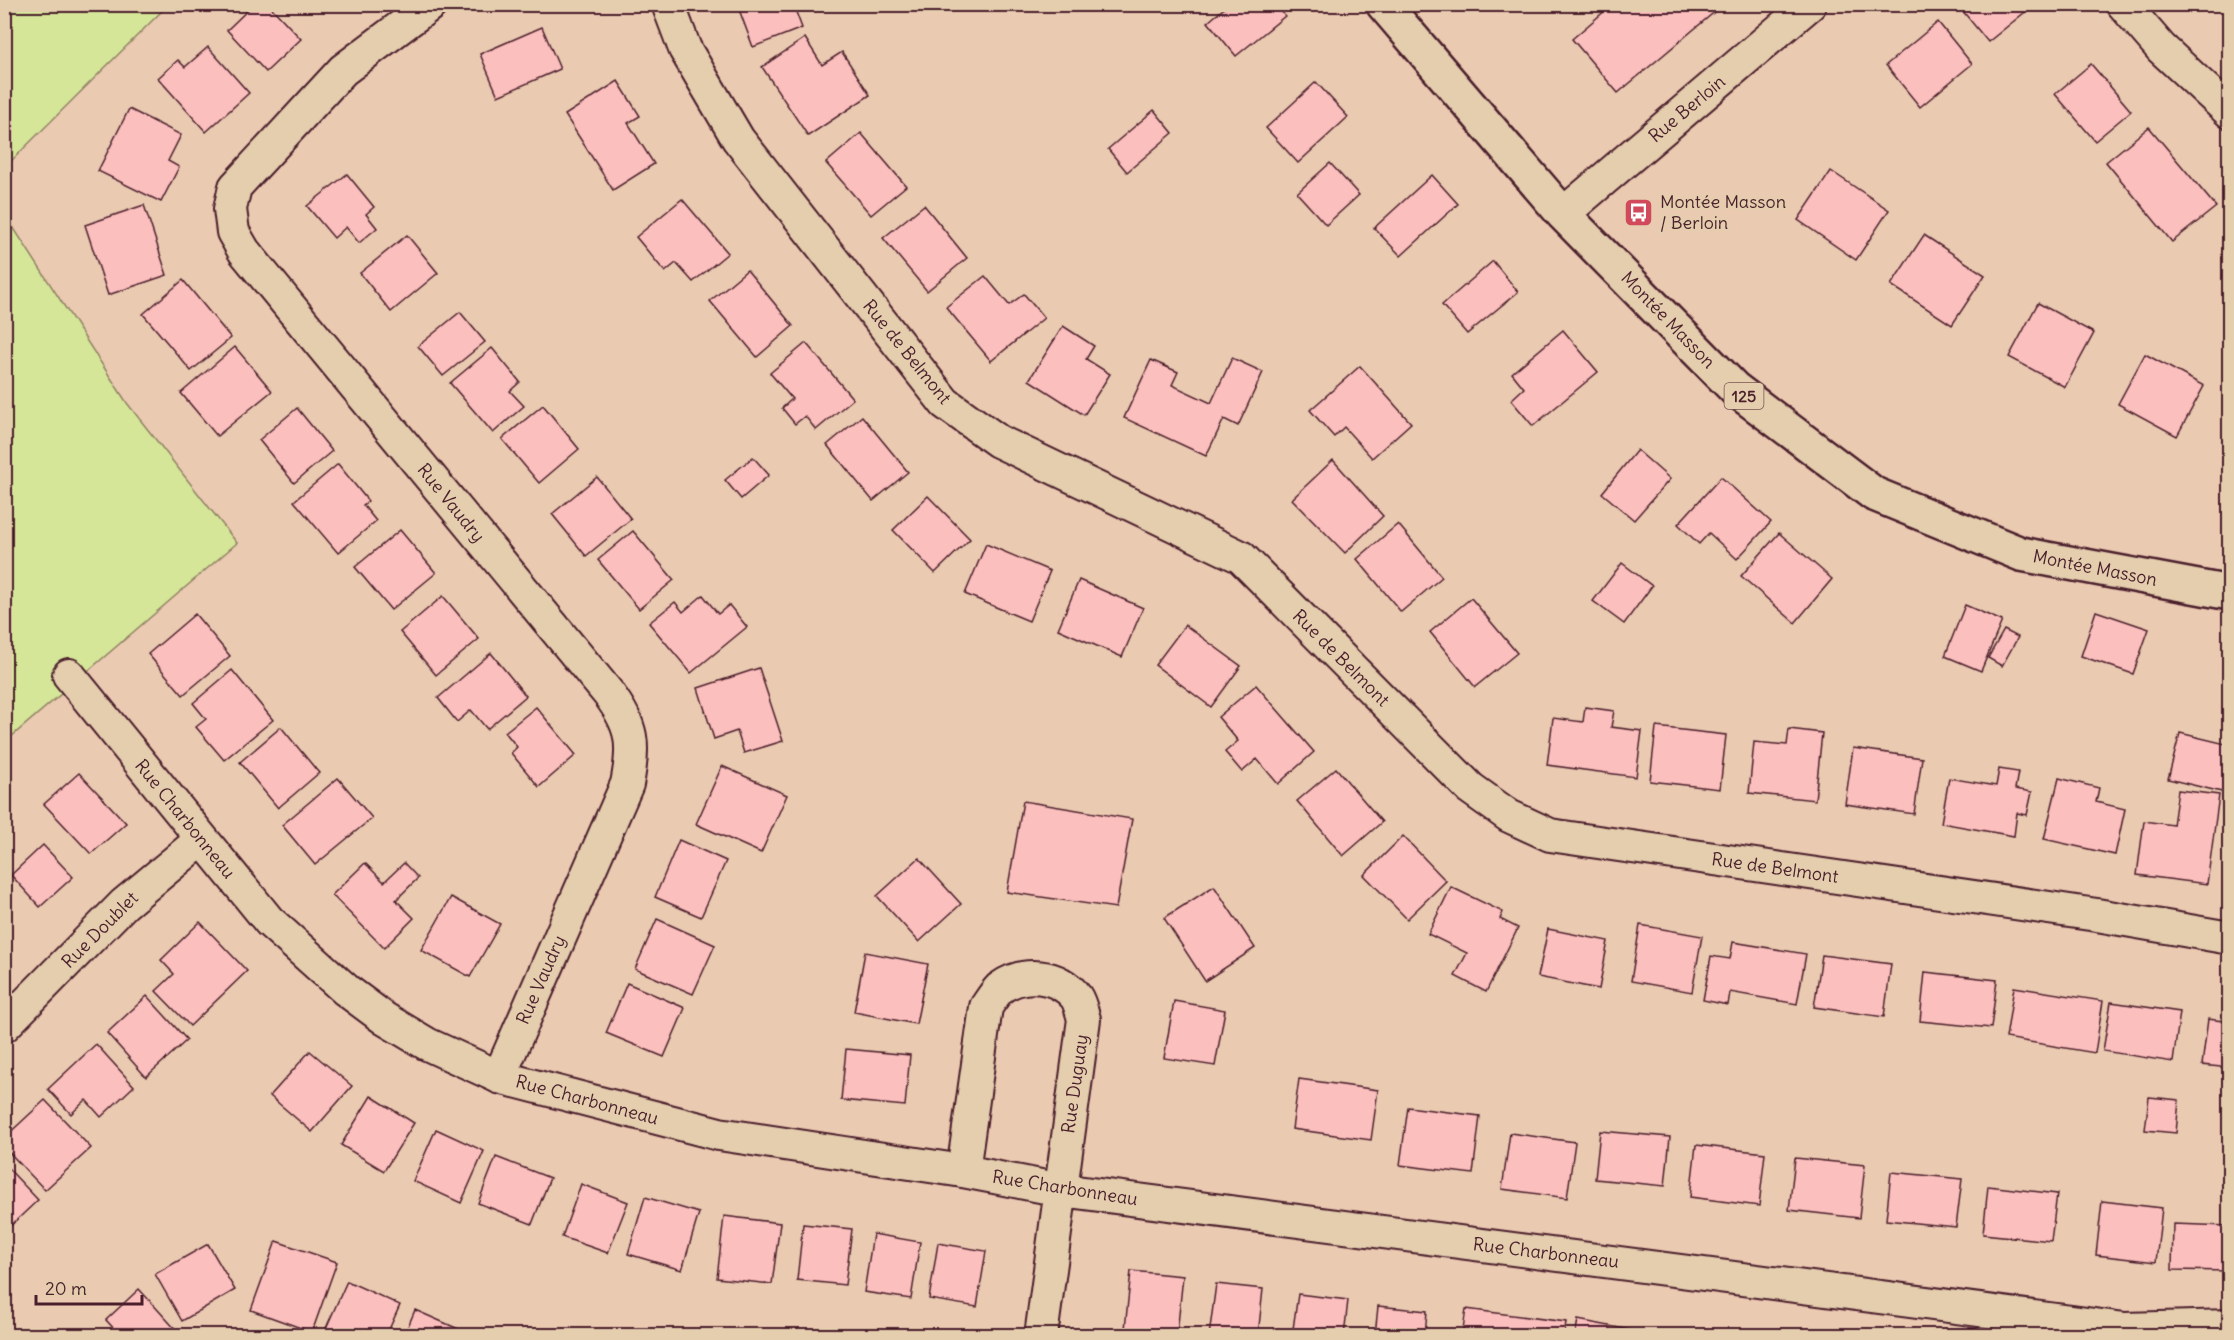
<svg xmlns="http://www.w3.org/2000/svg" width="2234" height="1340" viewBox="0 0 2234 1340" font-family="Delius,sans-serif">
<style>
.green{fill:#d5e699;stroke:#908262;stroke-width:1.5}
.building{fill:#fbbfbd;stroke:#4a1f2b;stroke-width:1.5}
.lines{fill:none;stroke-linecap:round;stroke-linejoin:round}
.minor-casing{stroke:#4a1f2b;stroke-width:36}
.primary-casing{stroke:#4a1f2b;stroke-width:38}
.minor{stroke:#e4ceae;stroke-width:32}
.primary{stroke:#e4ceae;stroke-width:33}
.labels{text-anchor:middle;stroke-width:4.5;stroke-linejoin:round;paint-order:stroke}
.shield{fill:#e4ceae;stroke:#785452;stroke-width:1.5}
.shield-label{font-size:16px;font-weight:bold;fill:#4a1f2b}
.street-label{font-size:18px;fill:#4a1f2b;stroke:#e4ceae}
.poi-label{font-size:18px;fill:#4a1f2b;stroke:#e4ceae;text-anchor:start}
</style>
<rect width="100%" height="100%" fill="#ebcab2"/>
<filter id="ink" filterUnits="userSpaceOnUse"><feTurbulence type="fractalNoise" baseFrequency=".0167" numOctaves="2"/><feDisplacementMap in="SourceGraphic" scale="12" xChannelSelector="R" yChannelSelector="G"/><feConvolveMatrix kernelMatrix="1 2 1 2 8 2 1 2 1" color-interpolation-filters="sRGB"/></filter>
<g filter="url(#ink)">
<g class="green">
<path d="M 5,4 L 168,4 L 168,5 L 5,167 Z"/>
<path d="M 4,213 L 127,403 L 237,543 L 5,742 Z"/>
</g>
<g class="building">
<path d="M 254,4 L 268,4 L 301,39 L 266,72 L 227,30 Z"/>
<path d="M 737,4 L 793,4 L 802,28 L 753,47 Z"/>
<path d="M 1229,4 L 1275,4 L 1285,16 L 1236,56 L 1208,22 Z"/>
<path d="M 1613,4 L 1724,4 L 1618,93 L 1572,39 Z"/>
<path d="M 1957,4 L 2035,4 L 1988,42 Z"/>
<path d="M 1938,22 L 1972,64 L 1920,107 L 1886,65 Z"/>
<path d="M 542,27 L 560,69 L 498,96 L 480,54 Z"/>
<path d="M 805,38 L 822,65 L 842,52 L 870,95 L 808,136 L 762,67 Z"/>
<path d="M 208,47 L 249,93 L 206,132 L 158,78 L 178,60 L 185,67 Z"/>
<path d="M 2091,64 L 2131,111 L 2095,141 L 2055,94 Z"/>
<path d="M 618,81 L 640,116 L 628,123 L 654,164 L 613,190 L 565,115 Z"/>
<path d="M 1316,82 L 1348,117 L 1298,163 L 1266,128 Z"/>
<path d="M 129,109 L 181,135 L 168,161 L 179,167 L 161,202 L 98,171 Z"/>
<path d="M 1154,110 L 1173,133 L 1127,172 L 1108,149 Z"/>
<path d="M 2149,127 L 2216,207 L 2172,242 L 2106,162 Z"/>
<path d="M 861,133 L 906,186 L 871,215 L 826,163 Z"/>
<path d="M 1330,163 L 1359,195 L 1326,225 L 1297,193 Z"/>
<path d="M 1831,171 L 1889,210 L 1856,260 L 1798,220 Z"/>
<path d="M 347,174 L 374,207 L 366,214 L 377,228 L 359,243 L 346,227 L 334,238 L 307,206 Z"/>
<path d="M 1432,175 L 1458,204 L 1401,256 L 1374,228 Z"/>
<path d="M 682,199 L 728,253 L 693,282 L 676,263 L 665,272 L 636,237 Z"/>
<path d="M 144,205 L 167,275 L 108,295 L 85,225 Z"/>
<path d="M 924,205 L 967,258 L 927,291 L 883,238 Z"/>
<path d="M 407,235 L 438,273 L 391,312 L 360,273 Z"/>
<path d="M 1924,235 L 1985,275 L 1952,325 L 1891,285 Z"/>
<path d="M 1493,261 L 1518,292 L 1467,334 L 1442,305 Z"/>
<path d="M 747,270 L 793,326 L 757,357 L 710,301 Z"/>
<path d="M 985,276 L 1009,305 L 1024,294 L 1044,318 L 991,361 L 946,307 Z"/>
<path d="M 183,280 L 231,338 L 191,371 L 143,314 Z"/>
<path d="M 2038,303 L 2094,333 L 2065,387 L 2009,357 Z"/>
<path d="M 460,312 L 485,342 L 443,376 L 418,346 Z"/>
<path d="M 1063,326 L 1094,346 L 1086,359 L 1110,374 L 1084,415 L 1029,380 Z"/>
<path d="M 1563,330 L 1598,372 L 1533,426 L 1511,400 L 1524,388 L 1512,373 Z"/>
<path d="M 806,343 L 853,399 L 816,430 L 805,416 L 795,424 L 782,408 L 792,399 L 770,373 Z"/>
<path d="M 235,347 L 272,391 L 217,436 L 181,393 Z"/>
<path d="M 492,348 L 520,382 L 510,391 L 524,406 L 493,433 L 450,383 Z"/>
<path d="M 2145,354 L 2204,386 L 2177,436 L 2118,404 Z"/>
<path d="M 1232,358 L 1263,372 L 1238,426 L 1224,419 L 1206,456 L 1124,418 L 1151,360 L 1178,372 L 1172,385 L 1211,403 Z"/>
<path d="M 1360,366 L 1411,423 L 1372,458 L 1344,427 L 1334,437 L 1310,410 Z"/>
<path d="M 543,405 L 579,449 L 539,483 L 502,439 Z"/>
<path d="M 297,408 L 332,451 L 294,483 L 259,440 Z"/>
<path d="M 862,416 L 908,472 L 873,501 L 827,445 Z"/>
<path d="M 1637,450 L 1670,479 L 1634,520 L 1602,493 Z"/>
<path d="M 753,457 L 769,475 L 741,499 L 725,480 Z"/>
<path d="M 1333,460 L 1383,516 L 1345,553 L 1292,499 Z"/>
<path d="M 338,464 L 368,501 L 363,505 L 376,521 L 338,553 L 294,501 Z"/>
<path d="M 597,477 L 631,519 L 586,556 L 552,514 Z"/>
<path d="M 1721,477 L 1771,522 L 1737,559 L 1709,533 L 1699,544 L 1678,524 Z"/>
<path d="M 928,496 L 970,539 L 935,573 L 893,530 Z"/>
<path d="M 1398,524 L 1442,577 L 1401,612 L 1357,559 Z"/>
<path d="M 400,530 L 436,573 L 391,610 L 355,567 Z"/>
<path d="M 633,531 L 674,580 L 639,609 L 598,560 Z"/>
<path d="M 1779,533 L 1832,579 L 1795,623 L 1741,576 Z"/>
<path d="M 986,544 L 1050,571 L 1029,621 L 965,594 Z"/>
<path d="M 1622,563 L 1652,586 L 1624,624 L 1593,601 Z"/>
<path d="M 1079,580 L 1143,608 L 1122,657 L 1058,629 Z"/>
<path d="M 703,595 L 718,614 L 729,605 L 747,627 L 691,673 L 649,623 L 675,602 L 683,612 Z"/>
<path d="M 443,596 L 479,639 L 436,675 L 400,632 Z"/>
<path d="M 1471,598 L 1517,653 L 1475,687 L 1430,632 Z"/>
<path d="M 1965,605 L 2002,621 L 1981,671 L 1945,656 Z"/>
<path d="M 2096,611 L 2149,629 L 2133,674 L 2081,656 Z"/>
<path d="M 195,614 L 230,656 L 183,695 L 148,654 Z"/>
<path d="M 1185,625 L 1241,666 L 1211,707 L 1155,665 Z"/>
<path d="M 2004,630 L 2018,637 L 2002,666 L 1988,658 Z"/>
<path d="M 491,653 L 526,696 L 487,729 L 471,710 L 457,722 L 438,698 Z"/>
<path d="M 759,668 L 783,741 L 744,753 L 737,731 L 714,739 L 698,688 Z"/>
<path d="M 232,670 L 273,720 L 224,760 L 196,727 L 206,719 L 193,703 Z"/>
<path d="M 1256,685 L 1314,752 L 1278,784 L 1257,759 L 1242,772 L 1225,752 L 1238,741 L 1218,717 Z"/>
<path d="M 536,707 L 576,755 L 539,787 L 511,753 L 517,747 L 505,732 Z"/>
<path d="M 1585,707 L 1614,711 L 1611,727 L 1642,731 L 1636,777 L 1547,765 L 1553,718 L 1583,722 Z"/>
<path d="M 281,727 L 319,773 L 278,808 L 240,762 Z"/>
<path d="M 1656,727 L 1726,735 L 1720,789 L 1650,781 Z"/>
<path d="M 1789,729 L 1822,733 L 1815,800 L 1749,793 L 1754,742 L 1787,745 Z"/>
<path d="M 2180,733 L 2230,745 L 2230,781 L 2226,793 L 2168,779 Z"/>
<path d="M 1853,748 L 1922,758 L 1914,814 L 1845,804 Z"/>
<path d="M 722,766 L 787,795 L 761,853 L 696,824 Z"/>
<path d="M 1336,768 L 1382,822 L 1343,856 L 1297,801 Z"/>
<path d="M 1999,769 L 2018,772 L 2015,789 L 2032,792 L 2027,815 L 2017,813 L 2014,836 L 1941,823 L 1949,778 L 1996,786 Z"/>
<path d="M 79,773 L 126,823 L 91,854 L 44,804 Z"/>
<path d="M 338,778 L 372,818 L 315,865 L 282,825 Z"/>
<path d="M 2059,778 L 2099,788 L 2096,802 L 2125,809 L 2115,855 L 2044,839 Z"/>
<path d="M 2178,790 L 2219,795 L 2207,884 L 2137,875 L 2144,821 L 2173,825 Z"/>
<path d="M 1023,801 L 1132,819 L 1116,908 L 1007,892 Z"/>
<path d="M 1403,836 L 1446,881 L 1407,919 L 1364,875 Z"/>
<path d="M 679,840 L 726,861 L 701,917 L 655,897 Z"/>
<path d="M 43,845 L 73,877 L 40,907 L 11,875 Z"/>
<path d="M 919,858 L 961,904 L 919,942 L 877,896 Z"/>
<path d="M 365,863 L 384,882 L 404,863 L 418,878 L 396,900 L 414,918 L 384,948 L 332,895 Z"/>
<path d="M 1214,886 L 1255,948 L 1205,981 L 1164,918 Z"/>
<path d="M 1451,887 L 1503,912 L 1500,919 L 1518,928 L 1486,992 L 1455,976 L 1467,953 L 1428,934 Z"/>
<path d="M 451,897 L 500,924 L 470,977 L 421,950 Z"/>
<path d="M 657,919 L 715,945 L 693,994 L 635,969 Z"/>
<path d="M 200,922 L 247,971 L 190,1026 L 156,991 L 174,974 L 161,960 Z"/>
<path d="M 1640,925 L 1702,936 L 1692,992 L 1631,981 Z"/>
<path d="M 1548,929 L 1608,941 L 1599,989 L 1538,977 Z"/>
<path d="M 1733,942 L 1806,954 L 1797,1004 L 1730,992 L 1728,1005 L 1703,1000 L 1711,956 L 1730,959 Z"/>
<path d="M 865,952 L 928,964 L 916,1024 L 854,1012 Z"/>
<path d="M 1822,955 L 1891,964 L 1884,1017 L 1814,1007 Z"/>
<path d="M 1925,972 L 1997,980 L 1991,1028 L 1920,1021 Z"/>
<path d="M 627,983 L 685,1008 L 664,1057 L 606,1033 Z"/>
<path d="M 2014,987 L 2103,1001 L 2095,1053 L 2006,1038 Z"/>
<path d="M 147,996 L 187,1040 L 146,1077 L 107,1033 Z"/>
<path d="M 1174,1001 L 1225,1010 L 1215,1066 L 1164,1058 Z"/>
<path d="M 2111,1002 L 2180,1012 L 2173,1062 L 2103,1051 Z"/>
<path d="M 2208,1019 L 2230,1022 L 2230,1068 L 2202,1065 Z"/>
<path d="M 96,1044 L 134,1086 L 101,1117 L 86,1100 L 71,1114 L 48,1089 Z"/>
<path d="M 846,1049 L 910,1055 L 905,1106 L 841,1100 Z"/>
<path d="M 310,1051 L 352,1086 L 312,1132 L 270,1096 Z"/>
<path d="M 1299,1079 L 1378,1090 L 1371,1140 L 1292,1129 Z"/>
<path d="M 371,1096 L 414,1123 L 384,1171 L 341,1145 Z"/>
<path d="M 2149,1097 L 2179,1100 L 2176,1133 L 2145,1130 Z"/>
<path d="M 45,1100 L 91,1148 L 45,1190 L 4,1147 L 4,1138 Z"/>
<path d="M 1408,1107 L 1480,1116 L 1473,1174 L 1400,1165 Z"/>
<path d="M 436,1129 L 484,1151 L 461,1203 L 413,1181 Z"/>
<path d="M 1600,1131 L 1670,1137 L 1665,1186 L 1595,1179 Z"/>
<path d="M 1510,1133 L 1575,1142 L 1567,1198 L 1502,1189 Z"/>
<path d="M 1696,1145 L 1765,1153 L 1759,1206 L 1690,1197 Z"/>
<path d="M 496,1157 L 550,1178 L 532,1224 L 478,1203 Z"/>
<path d="M 1795,1158 L 1865,1165 L 1859,1218 L 1789,1210 Z"/>
<path d="M 4,1164 L 38,1200 L 5,1231 L 4,1230 Z"/>
<path d="M 1891,1172 L 1962,1179 L 1956,1227 L 1886,1220 Z"/>
<path d="M 581,1184 L 628,1202 L 608,1253 L 562,1237 Z"/>
<path d="M 1988,1186 L 2057,1194 L 2051,1241 L 1983,1234 Z"/>
<path d="M 645,1197 L 699,1213 L 682,1270 L 628,1254 Z"/>
<path d="M 2102,1201 L 2162,1208 L 2156,1262 L 2096,1255 Z"/>
<path d="M 724,1216 L 780,1223 L 772,1284 L 717,1278 Z"/>
<path d="M 803,1224 L 852,1229 L 845,1285 L 797,1280 Z"/>
<path d="M 2173,1224 L 2230,1226 L 2230,1271 L 2172,1270 Z"/>
<path d="M 873,1234 L 920,1242 L 911,1299 L 864,1292 Z"/>
<path d="M 276,1241 L 337,1262 L 312,1332 L 251,1310 Z"/>
<path d="M 938,1243 L 986,1251 L 977,1307 L 929,1299 Z"/>
<path d="M 208,1244 L 235,1290 L 182,1321 L 155,1274 Z"/>
<path d="M 1131,1271 L 1183,1276 L 1177,1334 L 1125,1329 Z"/>
<path d="M 347,1281 L 400,1305 L 386,1336 L 323,1335 Z"/>
<path d="M 1216,1284 L 1263,1289 L 1258,1336 L 1209,1336 Z"/>
<path d="M 139,1289 L 178,1332 L 174,1336 L 115,1336 L 118,1333 L 106,1320 Z"/>
<path d="M 1298,1294 L 1348,1300 L 1344,1336 L 1292,1336 Z"/>
<path d="M 1378,1306 L 1427,1311 L 1425,1336 L 1375,1336 Z"/>
<path d="M 1466,1309 L 1566,1322 L 1564,1336 L 1462,1336 Z"/>
<path d="M 415,1310 L 463,1331 L 461,1336 L 404,1336 Z"/>
<path d="M 1578,1320 L 1646,1333 L 1645,1336 L 1575,1336 Z"/>
</g>
<g class="lines">
<defs>
<g id="minor">
<path d="M 431,4 L 343,70 L 235,187 L 230,209 L 233,232 L 244,251 L 608,693 C 633,726 635,744 627,784 L 499,1077"/>
<path d="M 668,4 L 685,49 L 738,139 L 945,403 L 998,441 L 1241,557 L 1470,788 L 1509,816 L 1550,835 L 2097,915 L 2230,938"/>
<path d="M 2123,4 L 2161,48 L 2230,112"/>
<path d="M 1563,214 L 1810,4"/>
<path d="M 69,675 L 269,921 L 346,990 L 385,1019 L 427,1044 L 499,1077 L 719,1134 L 963,1171 L 1061,1190 L 2125,1329 L 2230,1326"/>
<path d="M 4,1026 L 124,904 L 201,840"/>
<path d="M 963,1171 L 986,1007 C 990,1001 995,993 1000,988 C 1023,971 1058,974 1076,997 C 1080,1003 1082,1013 1084,1019 L 1041,1336"/>
</g>
<path id="primary" d="M 1383,4 L 1563,214 L 1735,389 L 1874,494 L 2021,554 L 2230,593"/>
</defs>
<use href="#minor" class="minor-casing"/>
<use href="#primary" class="primary-casing"/>
<use href="#minor" class="minor"/>
<use href="#primary" class="primary"/>
</g>
</g>
<defs>
<symbol id="bus-square" viewBox="-11 -11 22 22"><rect x="-9" y="-9" width="18" height="18" rx="4" fill="#d1495b" stroke="#e4ceae"/><path d="M-5-6H5V4H4V6H2V4H-2V6H-4V4H-5ZM-3.5-4V0h7V-4ZM-3.5 1.2v1.5H-2V1.2ZM2 1.2v1.5H3.5V1.2Z" fill="#fff"/></symbol>
</defs>
<g fill-rule="evenodd">
<use href="#bus-square" x="1622" y="196" width="33" height="33"/>
</g>
<g class="labels">
<rect class="shield" x="1724.5" y="383" width="39" height="26" rx="4.5"/>
<g class="shield-label">
<text x="1744" y="402">125</text>
</g>
<g class="street-label">
<text transform="translate(1687 109) rotate(-40)" y="6">Rue Berloin</text>
<text transform="translate(1668 320) rotate(46)" y="6">Montée Masson</text>
<text transform="translate(907 352) rotate(51)" y="6">Rue de Belmont</text>
<text transform="translate(451 503) rotate(51)" y="6">Rue Vaudry</text>
<text transform="translate(2095 568) rotate(11)" y="6">Montée Masson</text>
<text transform="translate(1341 658) rotate(45)" y="6">Rue de Belmont</text>
<text transform="translate(185 819) rotate(51)" y="6">Rue Charbonneau</text>
<text transform="translate(1775 868) rotate(8)" y="6">Rue de Belmont</text>
<text transform="translate(100 930) rotate(-45)" y="6">Rue Doublet</text>
<text transform="translate(541 980) rotate(-66)" y="6">Rue Vaudry</text>
<text transform="translate(1075 1084) rotate(-82)" y="6">Rue Duguay</text>
<text transform="translate(587 1100) rotate(15)" y="6">Rue Charbonneau</text>
<text transform="translate(1065 1188) rotate(9)" y="6">Rue Charbonneau</text>
<text transform="translate(1546 1253) rotate(7)" y="6">Rue Charbonneau</text>
</g>
<g class="poi-label">
<text x="1660" y="208">Montée Masson<tspan x="1660" dy="21">/ Berloin</tspan></text>
</g>
</g>
<rect width="2234" height="1340" fill="none" stroke="#e4ceae" stroke-width="24"/>
<rect x="12" y="12" width="2210" height="1316" fill="none" stroke="#4a1f2b" stroke-width="2" filter="url(#ink)"/>
<path d="M36 1295v9h106v-9" fill="none" stroke="#4a1f2b" stroke-width="3"/>
<text x="45" y="1295" font-size="18" fill="#4a1f2b" stroke="#e4ceae" stroke-width="4.5" paint-order="stroke">20 m</text>
</svg>
